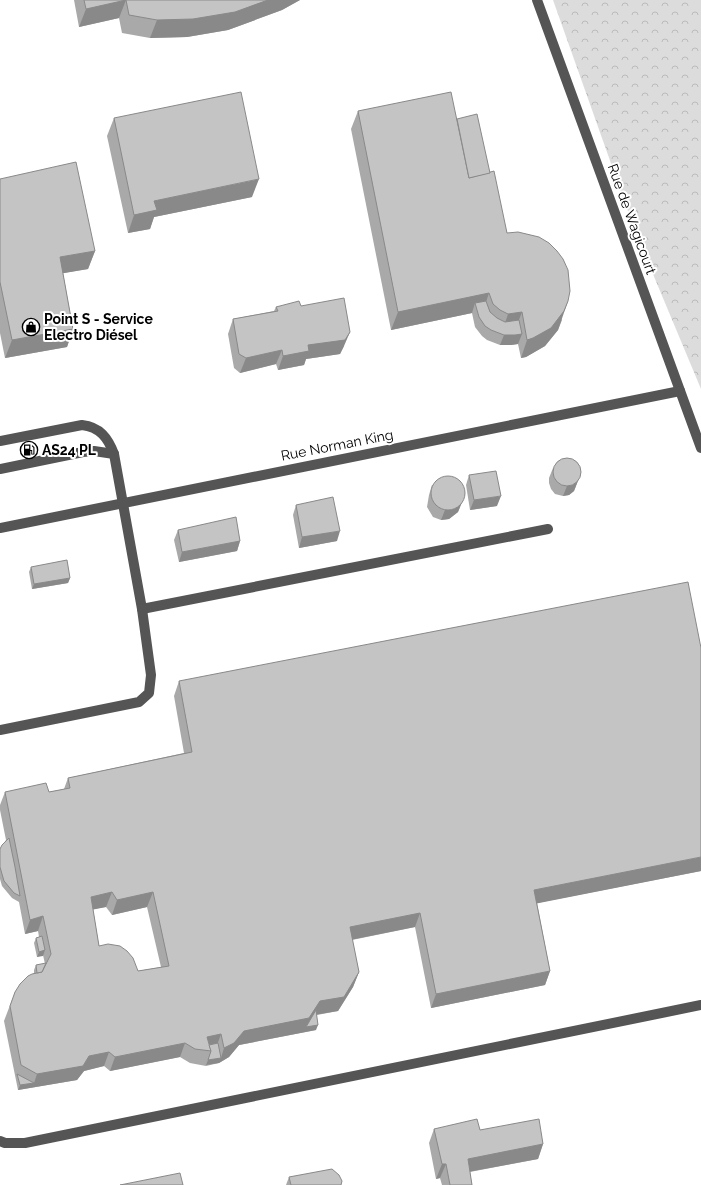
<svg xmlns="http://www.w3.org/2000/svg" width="701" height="1185" viewBox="0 0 701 1185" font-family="Raleway,sans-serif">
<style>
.forest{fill:url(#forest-crowns)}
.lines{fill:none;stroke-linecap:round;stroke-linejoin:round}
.minor{stroke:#555;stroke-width:10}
.wall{fill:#a9a9a9;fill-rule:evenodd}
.shaded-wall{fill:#898989}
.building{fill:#c4c4c4;stroke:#898989;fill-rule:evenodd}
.labels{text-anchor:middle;stroke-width:4;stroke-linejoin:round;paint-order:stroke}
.street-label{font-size:14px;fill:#000;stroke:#fff}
.poi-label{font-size:14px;font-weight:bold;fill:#000;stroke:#fff;text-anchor:start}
</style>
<defs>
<pattern id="forest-crowns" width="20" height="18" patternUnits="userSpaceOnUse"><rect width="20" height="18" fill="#dcdcdc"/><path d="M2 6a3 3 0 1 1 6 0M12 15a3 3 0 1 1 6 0" fill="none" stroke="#bbb"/></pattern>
</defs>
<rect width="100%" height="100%" fill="#fff"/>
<path class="forest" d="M 553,0 L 701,0 L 701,389 L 635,231 Z"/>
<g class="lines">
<g class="minor">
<path d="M 537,0 L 701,448"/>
<path d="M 0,441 L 82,425 C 100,427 108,438 114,454"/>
<path d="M 0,469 L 83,452 L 94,451 L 114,454 L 142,609 L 548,529"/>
<path d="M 0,528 L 680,391"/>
<path d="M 0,730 L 139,702 L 149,693 L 151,675 L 142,609"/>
<path d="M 0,1141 L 5,1143 L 25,1143 L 701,1005"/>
</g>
</g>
<g class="wall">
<path d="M 74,0 L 300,0 L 282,10 L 228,30 L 187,37 L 150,38 L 122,33 L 119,18 L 79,27 Z"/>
<path d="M 358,111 L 457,119 L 490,173 L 507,233 L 562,320 L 558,330 L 545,346 L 526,357 L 521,358 L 518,344 L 511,345 L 500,345 L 487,340 L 482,336 L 475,327 L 472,313 L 391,330 L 351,129 Z"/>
<path d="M 114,118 L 252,197 L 154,217 L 150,229 L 128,233 L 107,136 Z"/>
<path d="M 0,179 L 95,251 L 88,269 L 63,273 L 73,329 L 67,347 L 5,358 L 0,333 Z"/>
<path d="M 301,306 L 344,346 L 340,354 L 306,359 L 304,365 L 278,370 L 276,364 L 240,373 L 234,368 L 228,334 L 233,319 L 274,311 L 276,307 Z"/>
<path d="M 553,468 L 581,473 L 574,491 L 569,495 L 563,496 L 555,494 L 551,489 L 549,483 L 549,478 Z"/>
<path d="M 469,475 L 497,506 L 470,510 L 466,485 Z"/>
<path d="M 432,485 L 465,495 L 458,512 L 449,519 L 441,520 L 433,517 L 427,507 L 429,495 Z"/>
<path d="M 296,505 L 337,541 L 299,548 L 293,515 Z"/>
<path d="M 178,530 L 240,541 L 237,551 L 179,562 L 174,540 Z"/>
<path d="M 31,567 L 70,578 L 68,583 L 32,589 L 29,572 Z"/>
<path d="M 179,681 L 701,871 L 537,903 L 550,971 L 545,985 L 431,1008 L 415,927 L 352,940 L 359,972 L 353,987 L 338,1011 L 317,1015 L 316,1030 L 239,1045 L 229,1057 L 219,1063 L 206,1066 L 190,1063 L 180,1057 L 110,1071 L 104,1066 L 84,1071 L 77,1080 L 18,1090 L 4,1021 L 15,992 L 34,973 L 34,970 L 36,965 L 45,964 L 43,955 L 37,957 L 34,943 L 36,938 L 39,937 L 38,931 L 25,934 L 19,902 L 12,898 L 2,886 L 0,879 L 0,849 L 6,840 L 0,810 L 0,805 L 5,792 L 49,792 L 64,789 L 68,778 L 184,753 L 174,696 ZM 106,907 L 112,915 L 147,907 L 161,967 L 138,971 L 99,946 L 93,909 Z"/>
<path d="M 434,1129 L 480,1130 L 543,1144 L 538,1159 L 470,1172 L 472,1185 L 442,1185 L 440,1178 L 436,1179 L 429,1143 Z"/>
<path d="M 289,1177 L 341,1185 L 286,1185 Z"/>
</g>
<g class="shaded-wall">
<path d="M 126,0 L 119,18 L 79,27 L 86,9 Z"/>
<path d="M 268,0 L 300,0 L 282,10 L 228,30 L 187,37 L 150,38 L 157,20 Z"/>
<path d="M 259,179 L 252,197 L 154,217 L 150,229 L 128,233 L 134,215 L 154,201 Z"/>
<path d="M 95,251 L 88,269 L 53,275 L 60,257 Z"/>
<path d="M 489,293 L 483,311 L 475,303 L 472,313 L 391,330 L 398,312 Z"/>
<path d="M 568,301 L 558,330 L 545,346 L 526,357 L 521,358 L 527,340 Z"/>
<path d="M 522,312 L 515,330 L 502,332 L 508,314 Z"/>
<path d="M 73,329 L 67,347 L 5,358 L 12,340 Z"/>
<path d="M 350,332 L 344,346 L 340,354 L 306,359 L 304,365 L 278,370 L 283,356 L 308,345 Z"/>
<path d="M 522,334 L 518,344 L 511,345 L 500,345 L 504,335 Z"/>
<path d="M 282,350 L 276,364 L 240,373 L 246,358 Z"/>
<path d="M 581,473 L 574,491 L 569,495 L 563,496 L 567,486 Z"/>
<path d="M 501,496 L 497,506 L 470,510 L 474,500 Z"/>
<path d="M 462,502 L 458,512 L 449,519 L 441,520 L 445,510 Z"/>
<path d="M 340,531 L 337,541 L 299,548 L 302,537 Z"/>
<path d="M 240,541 L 237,551 L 179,562 L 182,552 Z"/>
<path d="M 70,578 L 68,583 L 32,589 L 34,584 Z"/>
<path d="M 701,857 L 701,871 L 529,905 L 534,890 Z"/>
<path d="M 112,892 L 106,907 L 86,911 L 91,897 Z"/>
<path d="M 153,892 L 147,907 L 112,915 L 117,900 Z"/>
<path d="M 420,913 L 415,927 L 345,941 L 350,927 Z"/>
<path d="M 43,916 L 38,931 L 25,934 L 30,920 Z"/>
<path d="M 45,950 L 43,956 L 37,957 L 39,952 Z"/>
<path d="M 550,971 L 545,985 L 431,1008 L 436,994 Z"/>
<path d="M 359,972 L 353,987 L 338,1011 L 314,1015 L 318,1025 L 316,1030 L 239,1045 L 229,1057 L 219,1063 L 206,1065 L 208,1060 L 221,1058 L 224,1048 L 244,1031 L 320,1001 Z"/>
<path d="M 221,1034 L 216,1048 L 205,1050 L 207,1037 Z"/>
<path d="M 185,1043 L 180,1057 L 110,1071 L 115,1057 Z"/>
<path d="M 109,1052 L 104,1066 L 84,1071 L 77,1080 L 18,1090 L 20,1085 L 34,1083 L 37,1074 L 89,1056 Z"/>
<path d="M 543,1144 L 538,1159 L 462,1173 L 468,1159 Z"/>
<path d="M 442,1164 L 446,1164 L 440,1178 L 436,1179 Z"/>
</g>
<g class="building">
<path d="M 84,0 L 126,0 L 86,9 Z"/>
<path d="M 126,0 L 268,0 L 235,12 L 193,19 L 157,20 L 129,15 Z"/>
<path d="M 241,92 L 259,179 L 154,201 L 157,210 L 134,215 L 114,118 Z"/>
<path d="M 451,92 L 469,178 L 494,171 L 507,233 L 518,232 L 539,237 L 549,243 L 557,251 L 563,259 L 568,270 L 570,291 L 568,301 L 564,311 L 551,328 L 533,338 L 527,340 L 522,312 L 508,314 L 500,310 L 493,304 L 489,293 L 398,312 L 358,111 Z"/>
<path d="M 477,114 L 490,173 L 469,178 L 457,119 Z"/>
<path d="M 76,162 L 95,251 L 60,257 L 73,329 L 12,340 L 0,282 L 0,179 Z"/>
<path d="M 344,298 L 350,332 L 345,340 L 308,345 L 309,351 L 283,356 L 282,350 L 246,358 L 239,354 L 233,319 L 278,311 L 276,307 L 299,301 L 301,306 Z"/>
<path d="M 486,301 L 490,312 L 497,318 L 505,322 L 519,320 L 522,334 L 515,335 L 504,335 L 491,330 L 485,326 L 479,317 L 475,303 Z"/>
<circle cx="567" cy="472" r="14"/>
<path d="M 496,471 L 501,496 L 474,500 L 469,475 Z"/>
<circle cx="448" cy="493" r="17"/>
<path d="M 333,497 L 340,531 L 302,537 L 296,505 Z"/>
<path d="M 236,517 L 240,541 L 182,552 L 178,530 Z"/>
<path d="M 67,560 L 70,578 L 34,584 L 31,567 Z"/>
<path d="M 688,582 L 701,648 L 701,857 L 534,890 L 550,971 L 436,994 L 420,913 L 350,927 L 359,972 L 344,997 L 320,1001 L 309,1018 L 244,1031 L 234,1043 L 224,1048 L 221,1034 L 207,1037 L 211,1051 L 195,1049 L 185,1043 L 115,1057 L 109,1052 L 89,1056 L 83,1066 L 37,1074 L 21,1065 L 10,1006 L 15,992 L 20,984 L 28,976 L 32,974 L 42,972 L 51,954 L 43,916 L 30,920 L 5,792 L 46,783 L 49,792 L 70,788 L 68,778 L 192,752 L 179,681 ZM 112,892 L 117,900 L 153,892 L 169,966 L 138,971 L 133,958 L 127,951 L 120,946 L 108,944 L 99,946 L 91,897 Z"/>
<path d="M 9,838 L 15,867 L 20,896 L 14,893 L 4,881 L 0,867 L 0,849 L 2,845 Z"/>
<path d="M 42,936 L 45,950 L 39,952 L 36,938 Z"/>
<path d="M 46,963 L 42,972 L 37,973 L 36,965 Z"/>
<path d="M 316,1010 L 318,1025 L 306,1027 Z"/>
<path d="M 218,1043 L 221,1058 L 208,1060 L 211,1051 L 209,1045 Z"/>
<path d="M 17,1074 L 34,1083 L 20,1085 Z"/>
<path d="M 477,1119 L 480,1130 L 539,1119 L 543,1144 L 468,1159 L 472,1185 L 450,1185 L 446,1164 L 442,1164 L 434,1129 Z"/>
<path d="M 332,1169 L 339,1175 L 342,1181 L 341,1185 L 291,1185 L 289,1177 Z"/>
<path d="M 180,1173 L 183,1185 L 120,1185 Z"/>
</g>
<defs>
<symbol id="shop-ring" viewBox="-11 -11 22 22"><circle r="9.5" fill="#fff" stroke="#000" stroke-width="1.5"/><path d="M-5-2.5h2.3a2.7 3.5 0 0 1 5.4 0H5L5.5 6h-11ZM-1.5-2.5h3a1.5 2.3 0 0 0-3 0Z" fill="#000"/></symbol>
<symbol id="fuel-ring" viewBox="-11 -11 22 22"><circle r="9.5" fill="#fff" stroke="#000" stroke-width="1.5"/><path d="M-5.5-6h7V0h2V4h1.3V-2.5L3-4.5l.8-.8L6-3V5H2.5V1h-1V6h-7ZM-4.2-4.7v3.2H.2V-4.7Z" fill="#000"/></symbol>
</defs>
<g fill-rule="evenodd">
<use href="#shop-ring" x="21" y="317" width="20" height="20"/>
<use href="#fuel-ring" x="19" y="440" width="20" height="20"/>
</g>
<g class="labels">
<g class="street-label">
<text transform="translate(632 219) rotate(70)" y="5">Rue de Wagicourt</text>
<text transform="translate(337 445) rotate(-11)" y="5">Rue Norman King</text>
</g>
<g class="poi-label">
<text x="44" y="324">Point S - Service<tspan x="44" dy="16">Electro Diésel</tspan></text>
<text x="42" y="455">AS24 PL</text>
</g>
</g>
</svg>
